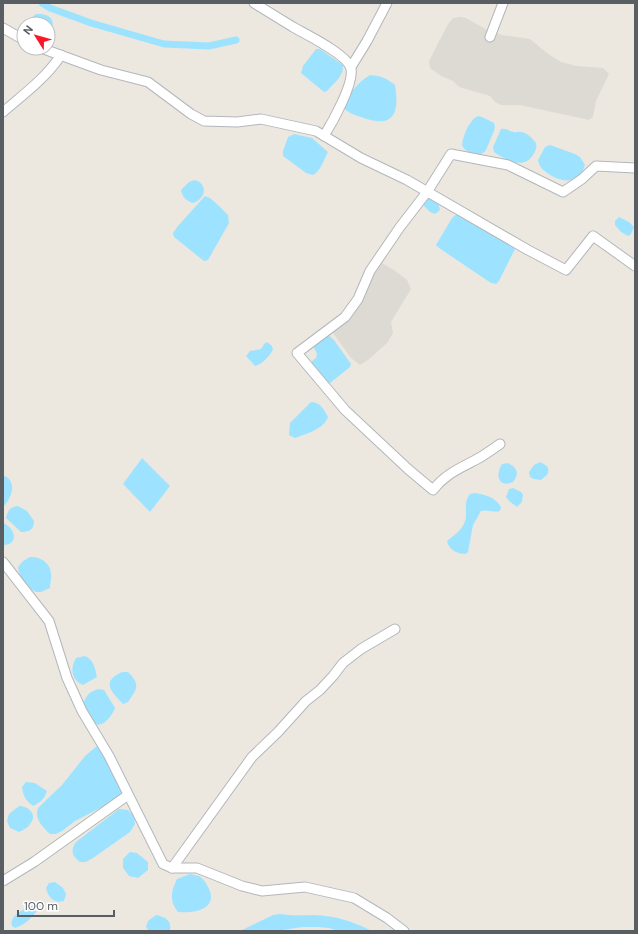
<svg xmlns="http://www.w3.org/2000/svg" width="638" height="934" viewBox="0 0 638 934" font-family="'DM Sans',sans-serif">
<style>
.industrial{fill:#dddad4}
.water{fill:#9de3ff}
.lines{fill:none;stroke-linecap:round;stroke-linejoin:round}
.canal{stroke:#9de3ff;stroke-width:7}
.minor-casing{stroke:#b2b7bc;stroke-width:11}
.minor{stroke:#fff;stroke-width:9}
</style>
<rect width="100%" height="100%" fill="#ede8df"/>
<g class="industrial">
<path d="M 461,17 L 466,18 L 487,30 L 502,35 L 530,39 L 547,53 L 561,62 L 577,66 L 603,68 L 609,74 L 596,101 L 593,117 L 589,120 L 520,105 L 501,105 L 495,102 L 490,96 L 459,87 L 453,81 L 441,76 L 430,68 L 429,61 L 448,24 L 453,18 Z"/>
<path d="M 380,262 L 394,270 L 407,280 L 411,289 L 391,322 L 393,333 L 388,342 L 368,360 L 360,365 L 351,358 L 331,330 L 369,281 Z"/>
</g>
<g class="water">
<path d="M 36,14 C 53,13 56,22 50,36 L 48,36 L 48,24 L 27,24 L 29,20 Z"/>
<path d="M 316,49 L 320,49 L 343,65 C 344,76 334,83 327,91 L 324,92 L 301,73 L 303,66 Z"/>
<path d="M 370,75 C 382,76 386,78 395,85 C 400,115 393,129 361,117 C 354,115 346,112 342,106 C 349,94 358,82 370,75 Z"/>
<path d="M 478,116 L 482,117 L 494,123 L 495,127 L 494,131 L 486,150 C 480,159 465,153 462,145 C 463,136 469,120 478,116 Z"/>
<path d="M 501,129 C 506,128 509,131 514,132 C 517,133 516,131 520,132 C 527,132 532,138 536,143 C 537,147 536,151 533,155 C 524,170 506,160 494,152 L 493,147 Z"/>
<path d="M 294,134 L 312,138 L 328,152 C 324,159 321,171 313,175 L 306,173 L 283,156 L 283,151 L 288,137 Z"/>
<path d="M 550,145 L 575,154 L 580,157 L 585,165 C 580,182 566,184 552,176 C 545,172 539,168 538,160 L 545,147 Z"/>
<path d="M 195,180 C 210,185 204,201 192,203 C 186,200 182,197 181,190 L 189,182 Z"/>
<path d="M 205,196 L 210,198 L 219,206 L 228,215 L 229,223 L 208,260 L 204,261 L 174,237 L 173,233 L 178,226 Z"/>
<path d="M 429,197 L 438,202 L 440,210 L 435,214 L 430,212 L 423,205 L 423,203 Z"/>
<path d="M 457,214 L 516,247 L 499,281 L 496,284 L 491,283 L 439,248 L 436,245 L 452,218 Z"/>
<path d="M 619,217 L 629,222 L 634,227 L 631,234 L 628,236 L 621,232 L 615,225 L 615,221 Z"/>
<path d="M 327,334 L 334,340 L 351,364 L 350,367 L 330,383 L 326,382 L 312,364 L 312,361 L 316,358 L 317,354 L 313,346 Z"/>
<path d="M 267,342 L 272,346 L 273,350 C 269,356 263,364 255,366 L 246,356 L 250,351 L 261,349 L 264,344 Z"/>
<path d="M 311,402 C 320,402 324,409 328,417 C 324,429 306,434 295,438 L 289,435 L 290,423 Z"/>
<path d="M 142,458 L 170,486 L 150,512 L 123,484 Z"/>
<path d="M 540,462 L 547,466 C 551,473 546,476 541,480 L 534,479 L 530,477 L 529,472 L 534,465 Z"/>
<path d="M 508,463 C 517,468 520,473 513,482 C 498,489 495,474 502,464 Z"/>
<path d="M 3,475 C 18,481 12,498 3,507 Z"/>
<path d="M 513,488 L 521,492 L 523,495 L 522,502 L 517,507 L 509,501 L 506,497 L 509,489 Z"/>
<path d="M 475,493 C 486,495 494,496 501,507 L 500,511 C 492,513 488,509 481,511 L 473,525 L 468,552 L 466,554 C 457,554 449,550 447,541 C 457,533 467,527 466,512 C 466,504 465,501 470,494 Z"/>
<path d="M 18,506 L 27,511 L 34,521 C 34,530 29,532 21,532 L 6,518 C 8,510 10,507 18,506 Z"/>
<path d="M 3,523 C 16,528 19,545 3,545 Z"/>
<path d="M 30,557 C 40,556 51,563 51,574 C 52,578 50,583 50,588 L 41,592 L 36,592 L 32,590 L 20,577 L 18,567 L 23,561 Z"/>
<path d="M 85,656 C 94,660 95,668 97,677 L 83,685 C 71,680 70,668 76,658 Z"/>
<path d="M 122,672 L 128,672 C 141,685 137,689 128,702 L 123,704 C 112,692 100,682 122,672 Z"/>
<path d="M 99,689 L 104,690 L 115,708 C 112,715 106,724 98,725 L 94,722 L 83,705 C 86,695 90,691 99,689 Z"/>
<path d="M 97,746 L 100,746 L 124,792 L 106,805 L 75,821 L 62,831 L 56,834 L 50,834 C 43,827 34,819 38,808 L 62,785 L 85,756 Z"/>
<path d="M 26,782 L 35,783 L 47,791 C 45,799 39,803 33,806 C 26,801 23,796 22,787 Z"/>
<path d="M 19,806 C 29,806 38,815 30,824 C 28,828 23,830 19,832 L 10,828 L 7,821 L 9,814 Z"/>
<path d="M 119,809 L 128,810 L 134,816 L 135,824 L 130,832 L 93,858 L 86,862 L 80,862 C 72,856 70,851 76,842 Z"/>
<path d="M 130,852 L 137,853 L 148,862 L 148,870 L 138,878 L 129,876 L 123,868 L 123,859 Z"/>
<path d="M 190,874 C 193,875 196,875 199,876 C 203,878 205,882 207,885 C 221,908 196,914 178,912 C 169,901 171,891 177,879 Z"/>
<path d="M 55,882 L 63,888 L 66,894 L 64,901 C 55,904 48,898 46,888 L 49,883 Z"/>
<path d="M 30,906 L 35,906 L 36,912 C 31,919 24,925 15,928 L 12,926 C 9,916 23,910 30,906 Z"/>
<path d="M 280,914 C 292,916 303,915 314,915 C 336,916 352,921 372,931 L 338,931 L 329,928 L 317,927 L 302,927 L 277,931 L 240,931 L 273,915 Z"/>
<path d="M 156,915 C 166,917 172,921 170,931 L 149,931 L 146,927 L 148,921 Z"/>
</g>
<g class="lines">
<path class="canal" d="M 42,3 L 50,8 L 91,23 L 164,44 L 209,46 L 236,40"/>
<defs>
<g id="minor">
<path d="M 254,3 C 267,11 280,19 293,27 C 305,34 349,55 351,69 C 354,84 332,123 324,136"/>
<path d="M 3,28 L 24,40"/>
<path d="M 490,37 L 503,3"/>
<path d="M 41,48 L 101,70 L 148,82 L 191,114 L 204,121 L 237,122 L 261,119 L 316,131 L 361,158 L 407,180 L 528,250 L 566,270 L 593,236 L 635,266"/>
<path d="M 351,67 L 367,41 L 387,3"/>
<path d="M 3,112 C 24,94 46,78 61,55"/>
<path d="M 500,444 C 493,449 486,454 479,458 C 461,468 446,473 433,490 L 408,469 L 345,410 L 297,353 L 345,317 L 358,299 L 370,271 L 400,227 L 427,192 L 451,154 L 508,165 L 563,192 L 582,179 L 596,166 L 635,168"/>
<path d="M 3,562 L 49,621 L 67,678 L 82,711 L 109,756 L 163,864 L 172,868 L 197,868 L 242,886 L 262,891 L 305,887 L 354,898 L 387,918 L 404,931"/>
<path d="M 172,868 L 252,757 L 278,732 L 306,701 L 320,690 L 333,676 L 343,663 L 361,649 L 395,629"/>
<path d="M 3,881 L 34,862 L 128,795"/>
</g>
</defs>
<use href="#minor" class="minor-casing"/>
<use href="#minor" class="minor"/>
</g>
<rect width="638" height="934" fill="none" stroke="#585e62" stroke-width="8"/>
<g transform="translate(36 36) rotate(307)"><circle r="19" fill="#ffffff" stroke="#bcbfc0"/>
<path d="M0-3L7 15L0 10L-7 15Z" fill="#fa1828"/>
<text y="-6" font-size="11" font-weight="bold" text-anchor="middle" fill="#585e62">N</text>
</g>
<path d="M18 910v6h96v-6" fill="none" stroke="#585e62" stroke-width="2"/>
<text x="24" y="910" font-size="12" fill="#585e62" stroke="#ffffff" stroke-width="3" paint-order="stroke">100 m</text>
</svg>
